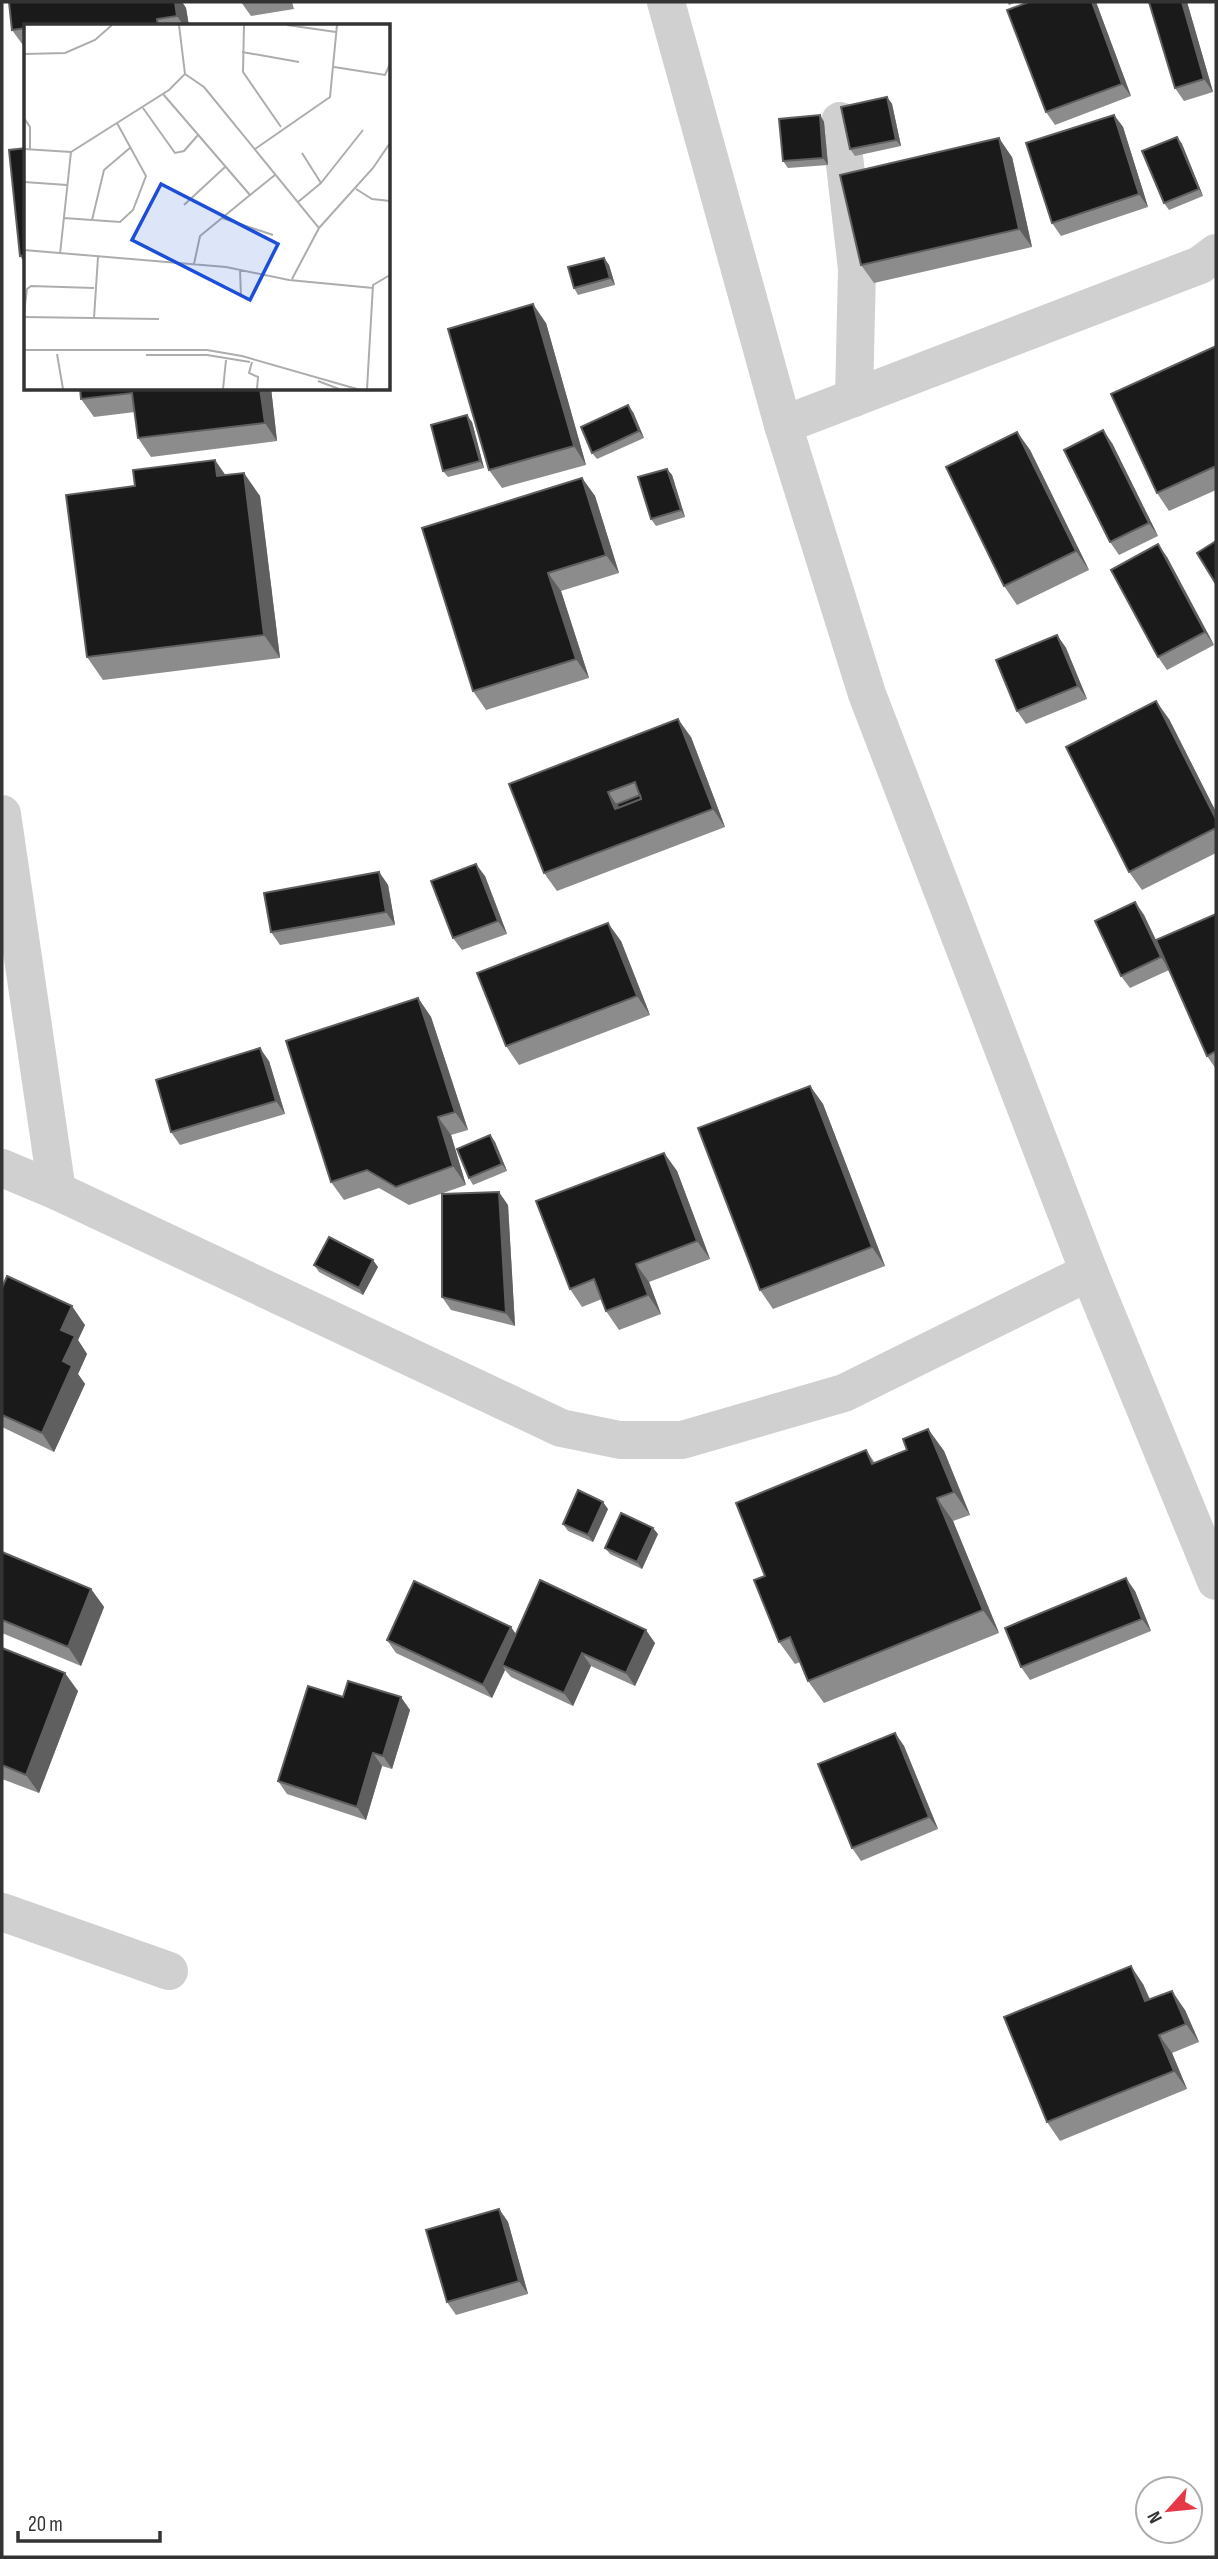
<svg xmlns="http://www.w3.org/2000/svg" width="1218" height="2559" viewBox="0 0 1218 2559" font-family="'Sofia Sans Condensed',sans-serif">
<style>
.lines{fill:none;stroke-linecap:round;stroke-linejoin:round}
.minor{stroke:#d0d0d0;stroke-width:38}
.wall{fill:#8c8c8c}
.shaded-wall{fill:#5f5f5f}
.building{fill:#1a1a1a;stroke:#5f5f5f;stroke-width:2;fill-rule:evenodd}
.inset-road{fill:none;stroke:#adadad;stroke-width:2}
.view{fill:#1d4ed8;fill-opacity:0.15;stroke:#1d4ed8;stroke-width:3.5}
.inset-edge{fill:none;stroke:#333;stroke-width:3.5}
</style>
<rect width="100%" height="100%" fill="#fff"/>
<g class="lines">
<g class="minor">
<path d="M 666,2 L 783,425 L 867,694 L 1089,1272 L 1216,1581"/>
<path d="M 840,121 L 857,269 L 854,398"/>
<path d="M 783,425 L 1200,265 L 1216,253"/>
<path d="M 2,814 L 57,1191"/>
<path d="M 2,1168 L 57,1191 L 561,1428 L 620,1440 L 682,1440 L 844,1393 L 1089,1272"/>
<path d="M 2,1912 L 169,1971"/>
</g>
</g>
<g class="wall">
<path d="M 9,2 L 182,2 L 186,8 L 189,26 L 26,26 L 26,48 L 25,48 L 12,30 Z"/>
<path d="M 241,2 L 292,2 L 294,9 L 251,16 Z"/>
<path d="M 1007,2 L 1017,2 L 1009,5 Z"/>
<path d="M 1096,2 L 1131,96 L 1055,125 L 1046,112 Z"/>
<path d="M 1187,2 L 1213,92 L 1184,101 L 1175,88 Z"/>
<path d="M 887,97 L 892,104 L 901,146 L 855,156 L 850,149 Z"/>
<path d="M 820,115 L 824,122 L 828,165 L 788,168 L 783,161 Z"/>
<path d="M 1114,115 L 1123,127 L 1148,207 L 1061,236 L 1052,223 Z"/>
<path d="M 1177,137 L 1182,144 L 1203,196 L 1169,210 L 1164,203 Z"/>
<path d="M 26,148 L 26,266 L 20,256 Z"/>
<path d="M 1012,157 L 1032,247 L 874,283 L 861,265 Z"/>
<path d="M 604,258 L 609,265 L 615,285 L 578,295 L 574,288 Z"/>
<path d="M 546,323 L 586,465 L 502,488 L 489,470 Z"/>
<path d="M 1216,346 L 1216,490 L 1169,511 L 1157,493 Z"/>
<path d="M 80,388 L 271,388 L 277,441 L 151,457 L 138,438 L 135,412 L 94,417 L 81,399 Z"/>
<path d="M 633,412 L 644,438 L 597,459 L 592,453 Z"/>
<path d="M 472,422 L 484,468 L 448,477 L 443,471 Z"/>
<path d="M 1017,432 L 1030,450 L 1089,570 L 1017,605 L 1004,586 Z"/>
<path d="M 1112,443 L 1158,536 L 1119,555 L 1110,542 Z"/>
<path d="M 667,469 L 672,475 L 685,517 L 656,526 L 651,519 Z"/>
<path d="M 226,475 L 260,496 L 280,658 L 103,680 L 87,657 L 135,486 Z"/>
<path d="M 582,478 L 595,496 L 619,573 L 561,591 L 589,678 L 486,710 L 473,691 Z"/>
<path d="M 1167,557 L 1214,645 L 1167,670 L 1158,657 Z"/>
<path d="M 1057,635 L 1066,648 L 1087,699 L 1026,724 L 1017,711 Z"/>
<path d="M 1169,719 L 1216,812 L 1216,853 L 1142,890 L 1129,872 Z"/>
<path d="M 691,737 L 725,827 L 557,891 L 544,873 L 509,784 Z"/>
<path d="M 379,872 L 388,885 L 395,925 L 280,945 L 271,932 Z"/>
<path d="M 485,876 L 507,934 L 462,950 L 453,938 Z"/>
<path d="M 1135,902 L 1144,915 L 1156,940 L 1216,914 L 1216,1069 L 1207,1056 L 1169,970 L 1130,988 L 1121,976 Z"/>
<path d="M 621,941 L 650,1015 L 519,1065 L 506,1046 Z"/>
<path d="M 418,998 L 431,1017 L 468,1130 L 451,1135 L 466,1185 L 409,1205 L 379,1188 L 344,1200 L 331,1182 Z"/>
<path d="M 269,1061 L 285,1114 L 180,1145 L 171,1132 Z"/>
<path d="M 810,1086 L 823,1104 L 885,1266 L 773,1309 L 760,1290 Z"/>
<path d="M 490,1135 L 495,1142 L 507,1171 L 473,1185 L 469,1178 Z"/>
<path d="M 664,1153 L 677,1171 L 710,1259 L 649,1282 L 661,1314 L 619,1330 L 606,1311 L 602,1299 L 582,1307 L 570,1289 Z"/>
<path d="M 508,1205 L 515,1326 L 451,1310 L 442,1297 Z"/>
<path d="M 314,1265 L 378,1267 L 363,1295 L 319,1272 Z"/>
<path d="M 2,1288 L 85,1325 L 78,1340 L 87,1354 L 78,1374 L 85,1384 L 54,1452 L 2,1427 Z"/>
<path d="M 928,1429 L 944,1451 L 970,1515 L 953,1521 L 999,1633 L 824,1703 L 808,1681 L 800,1662 L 795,1664 L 779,1642 L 765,1576 L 866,1450 L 875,1463 L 907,1450 Z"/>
<path d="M 608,1509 L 593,1542 L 568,1531 L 563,1524 Z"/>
<path d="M 658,1534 L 642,1569 L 610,1554 L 605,1548 Z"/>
<path d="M 2,1552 L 91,1589 L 104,1607 L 81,1666 L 2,1633 Z"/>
<path d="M 1135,1591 L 1151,1631 L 1030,1680 L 1021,1667 Z"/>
<path d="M 516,1634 L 655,1643 L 635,1686 L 591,1666 L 573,1706 L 511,1677 L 505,1670 L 492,1698 L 396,1653 L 387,1640 Z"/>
<path d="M 2,1648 L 78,1691 L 39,1793 L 2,1779 Z"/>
<path d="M 343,1697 L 410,1710 L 392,1769 L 382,1766 L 366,1820 L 287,1794 L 278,1781 Z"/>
<path d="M 895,1733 L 904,1746 L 938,1829 L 861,1861 L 852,1848 Z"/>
<path d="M 1143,1984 L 1150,1999 L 1185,2010 L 1199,2042 L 1172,2053 L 1187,2089 L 1060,2141 L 1047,2122 Z"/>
<path d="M 499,2209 L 508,2222 L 528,2294 L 456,2315 L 447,2302 Z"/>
</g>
<g class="shaded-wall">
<path d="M 175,2 L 182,2 L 186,8 L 189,26 L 184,26 L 177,16 Z"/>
<path d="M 1092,2 L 1096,2 L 1131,96 L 1122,84 Z"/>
<path d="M 1182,2 L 1187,2 L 1213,92 L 1204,79 Z"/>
<path d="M 887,97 L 892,104 L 901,146 L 896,140 Z"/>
<path d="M 820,115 L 824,122 L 828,165 L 823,158 Z"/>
<path d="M 1114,115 L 1123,127 L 1148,207 L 1139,194 Z"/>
<path d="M 1177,137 L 1182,144 L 1203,196 L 1199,189 Z"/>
<path d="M 999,138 L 1012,157 L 1032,247 L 1019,229 Z"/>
<path d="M 604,258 L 609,265 L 615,285 L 610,278 Z"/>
<path d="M 533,304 L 546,323 L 586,465 L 574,446 Z"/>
<path d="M 260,388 L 271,388 L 277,441 L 265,423 Z"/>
<path d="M 628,405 L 633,412 L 644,438 L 639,431 Z"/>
<path d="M 467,415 L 472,422 L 484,468 L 480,461 Z"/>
<path d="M 1103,430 L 1112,443 L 1158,536 L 1149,523 Z"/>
<path d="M 1017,432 L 1030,450 L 1089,570 L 1076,551 Z"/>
<path d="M 215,460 L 231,483 L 217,476 Z"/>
<path d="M 667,469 L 672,475 L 685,517 L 681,510 Z"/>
<path d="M 244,473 L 260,496 L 280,658 L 264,635 Z"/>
<path d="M 582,478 L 595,496 L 619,573 L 606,555 Z"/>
<path d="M 1158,544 L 1167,557 L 1214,645 L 1205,632 Z"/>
<path d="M 548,573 L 561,591 L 589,678 L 576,659 Z"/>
<path d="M 1057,635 L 1066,648 L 1087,699 L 1078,686 Z"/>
<path d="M 1156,701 L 1169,719 L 1216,812 L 1216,819 Z"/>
<path d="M 678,719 L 691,737 L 725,827 L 713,809 Z"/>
<path d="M 608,792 L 621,811 L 615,809 Z"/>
<path d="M 476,864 L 485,876 L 507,934 L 498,921 Z"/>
<path d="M 379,872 L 388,885 L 395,925 L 386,912 Z"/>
<path d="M 1135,902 L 1144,915 L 1170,970 L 1161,957 Z"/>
<path d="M 608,923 L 621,941 L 650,1015 L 637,996 Z"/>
<path d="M 418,998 L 431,1017 L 468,1130 L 455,1112 Z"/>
<path d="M 260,1048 L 269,1061 L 285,1114 L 276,1101 Z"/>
<path d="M 810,1086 L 823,1104 L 885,1266 L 872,1247 Z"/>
<path d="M 438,1117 L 451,1135 L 466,1185 L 453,1166 Z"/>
<path d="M 490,1135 L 495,1142 L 507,1171 L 502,1164 Z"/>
<path d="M 664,1153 L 677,1171 L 710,1259 L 697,1241 Z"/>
<path d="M 499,1192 L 508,1205 L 515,1326 L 506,1313 Z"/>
<path d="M 373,1260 L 378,1267 L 363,1295 L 359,1288 Z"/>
<path d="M 636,1264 L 649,1282 L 661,1314 L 648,1295 Z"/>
<path d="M 72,1306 L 85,1325 L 78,1340 L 87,1354 L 78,1374 L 85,1384 L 54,1452 L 42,1433 L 63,1361 L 61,1330 Z"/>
<path d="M 928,1429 L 944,1451 L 970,1515 L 954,1492 Z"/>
<path d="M 937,1498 L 953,1521 L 999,1633 L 983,1610 Z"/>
<path d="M 603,1502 L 608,1509 L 593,1542 L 588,1535 Z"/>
<path d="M 653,1528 L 658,1534 L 642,1569 L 637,1562 Z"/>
<path d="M 1126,1578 L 1135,1591 L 1151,1631 L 1142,1619 Z"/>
<path d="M 91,1589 L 104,1607 L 81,1666 L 68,1647 Z"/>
<path d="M 511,1627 L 520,1640 L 502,1665 L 505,1670 L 492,1698 L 483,1685 Z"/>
<path d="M 646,1630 L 655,1643 L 635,1686 L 626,1673 Z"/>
<path d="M 582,1653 L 591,1666 L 573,1706 L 564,1693 Z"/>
<path d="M 65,1673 L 78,1691 L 39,1793 L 26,1775 Z"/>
<path d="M 401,1697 L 410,1710 L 392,1769 L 383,1756 Z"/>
<path d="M 895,1733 L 904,1746 L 938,1829 L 929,1817 Z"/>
<path d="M 373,1753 L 382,1766 L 366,1820 L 357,1807 Z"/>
<path d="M 1131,1966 L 1143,1984 L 1158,2020 L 1145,2001 Z"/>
<path d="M 1172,1991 L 1185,2010 L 1199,2042 L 1186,2024 Z"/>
<path d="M 1159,2035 L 1172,2053 L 1187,2089 L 1174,2071 Z"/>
<path d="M 499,2209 L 508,2222 L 528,2294 L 519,2281 Z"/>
</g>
<g class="building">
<path d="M 9,2 L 175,2 L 177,16 L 157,19 L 158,26 L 62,26 L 61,24 L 42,26 L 26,26 L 26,28 L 12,30 Z"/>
<path d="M 1029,2 L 1092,2 L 1122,84 L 1046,112 L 1007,10 Z"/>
<path d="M 1149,2 L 1182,2 L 1204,79 L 1175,88 Z"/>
<path d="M 887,97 L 896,140 L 850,149 L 841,107 Z"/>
<path d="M 820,115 L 823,158 L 783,161 L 779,119 Z"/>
<path d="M 1114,115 L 1139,194 L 1052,223 L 1026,143 Z"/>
<path d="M 1177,137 L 1199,189 L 1164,203 L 1142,151 Z"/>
<path d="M 999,138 L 1019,229 L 861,265 L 840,175 Z"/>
<path d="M 26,148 L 26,255 L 20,256 L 9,150 Z"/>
<path d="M 604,258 L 610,278 L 574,288 L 568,267 Z"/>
<path d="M 533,304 L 574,446 L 489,470 L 448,329 Z"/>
<path d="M 1216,346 L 1216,466 L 1157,493 L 1111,394 Z"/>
<path d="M 80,388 L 260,388 L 265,423 L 138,438 L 132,393 L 81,399 Z"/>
<path d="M 628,405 L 639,431 L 592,453 L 581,427 Z"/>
<path d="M 467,415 L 480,461 L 443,471 L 431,425 Z"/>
<path d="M 1103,430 L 1149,523 L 1110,542 L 1064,450 Z"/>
<path d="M 1017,432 L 1076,551 L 1004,586 L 946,467 Z"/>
<path d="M 215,460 L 217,476 L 244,473 L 264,635 L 87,657 L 66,495 L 135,486 L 133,470 Z"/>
<path d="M 667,469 L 681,510 L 651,519 L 638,477 Z"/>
<path d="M 582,478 L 606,555 L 548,573 L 576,659 L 473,691 L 422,528 Z"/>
<path d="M 1216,541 L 1216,584 L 1197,553 Z"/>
<path d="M 1158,544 L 1205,632 L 1158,657 L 1111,570 Z"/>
<path d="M 1057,635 L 1078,686 L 1017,711 L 996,660 Z"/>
<path d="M 1156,701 L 1216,819 L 1216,828 L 1129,872 L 1066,747 Z"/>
<path d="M 678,719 L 713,809 L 544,873 L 509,784 ZM 635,782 L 641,799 L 615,809 L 608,792 Z"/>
<path d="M 640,795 L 641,799 L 618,808 L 617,804 Z"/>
<path d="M 476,864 L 498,921 L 453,938 L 431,881 Z"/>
<path d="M 379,872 L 386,912 L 271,932 L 264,893 Z"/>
<path d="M 1135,902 L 1161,957 L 1121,976 L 1095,921 Z"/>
<path d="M 1216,914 L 1216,1051 L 1207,1056 L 1156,940 Z"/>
<path d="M 608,923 L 637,996 L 506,1046 L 477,973 Z"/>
<path d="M 418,998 L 455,1112 L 438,1117 L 453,1166 L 396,1187 L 367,1170 L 331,1182 L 286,1041 Z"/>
<path d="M 260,1048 L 276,1101 L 171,1132 L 156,1080 Z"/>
<path d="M 810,1086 L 872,1247 L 760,1290 L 698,1128 Z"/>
<path d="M 490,1135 L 502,1164 L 469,1178 L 457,1149 Z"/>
<path d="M 664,1153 L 697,1241 L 636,1264 L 648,1295 L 606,1311 L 594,1279 L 570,1289 L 536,1201 Z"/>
<path d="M 499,1192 L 506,1313 L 442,1297 L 442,1194 Z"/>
<path d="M 329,1237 L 373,1260 L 359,1288 L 314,1265 Z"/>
<path d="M 7,1276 L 72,1306 L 61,1330 L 75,1336 L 63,1361 L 72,1366 L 42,1433 L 2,1415 L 2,1288 Z"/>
<path d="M 928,1429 L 954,1492 L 937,1498 L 983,1610 L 808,1681 L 790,1637 L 779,1642 L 754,1580 L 765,1576 L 736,1503 L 866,1450 L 872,1464 L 907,1450 L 903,1439 Z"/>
<path d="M 578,1490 L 603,1502 L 588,1535 L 563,1524 Z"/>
<path d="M 621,1513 L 653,1528 L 637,1562 L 605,1548 Z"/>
<path d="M 2,1552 L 91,1589 L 68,1647 L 2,1620 Z"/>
<path d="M 1126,1578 L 1142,1619 L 1021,1667 L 1005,1628 Z"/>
<path d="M 540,1580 L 646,1630 L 626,1673 L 582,1653 L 564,1693 L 502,1665 Z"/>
<path d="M 414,1581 L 511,1627 L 483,1685 L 387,1640 Z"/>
<path d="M 2,1648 L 65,1673 L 26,1775 L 2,1765 Z"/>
<path d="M 348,1681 L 401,1697 L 383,1756 L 373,1753 L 357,1807 L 278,1781 L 308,1686 L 343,1697 Z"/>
<path d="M 895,1733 L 929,1817 L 852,1848 L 818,1764 Z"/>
<path d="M 1131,1966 L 1145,2001 L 1172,1991 L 1186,2024 L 1159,2035 L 1174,2071 L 1047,2122 L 1004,2017 Z"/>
<path d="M 499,2209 L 519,2281 L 447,2302 L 426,2230 Z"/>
</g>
<g transform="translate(24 24)">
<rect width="366" height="366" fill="#fff"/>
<path class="inset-road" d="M 220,1 L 219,48 L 257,103M 263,1 L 312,8M 218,28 L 275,38M 0,30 L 41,29 L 71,16 L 88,1M 310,43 L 361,51 L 366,40M 161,50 L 180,63 L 295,204 L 268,255M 139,70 L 226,171 L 251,151M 119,84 L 151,129 L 160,127 L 174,111M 0,94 L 6,103 L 6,125M 0,125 L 47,128 L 145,66 L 161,50 L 155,1M 231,125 L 306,73 L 313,1M 0,158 L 43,161M 297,159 L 339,106M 332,165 L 348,175 L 366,177M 274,178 L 297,159 L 278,129M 160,181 L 201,143M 40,194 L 96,198 L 109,186 L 122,152 L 93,99M 198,194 L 249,211M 68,196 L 80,146 L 107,123M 295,204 L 349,144 L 366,119M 0,226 L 202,243 L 265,256 L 349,264M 36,230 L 47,128M 170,240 L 176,212 L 226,171M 216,246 L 217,273M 0,289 L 3,265 L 7,262 L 70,264M 0,293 L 135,295M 70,294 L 74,233M 0,326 L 183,326 L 218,332 L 333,365M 33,330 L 39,365M 122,331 L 183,331 L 226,338M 228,338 L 225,349 L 234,353 L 233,365M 294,357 L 315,365M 199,365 L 202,336M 343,365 L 349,261 L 366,251"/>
<path class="view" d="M 137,160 L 254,220 L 226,276 L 108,216 Z"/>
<rect width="366" height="366" class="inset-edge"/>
</g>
<rect width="1218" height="2559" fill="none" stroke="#333333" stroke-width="7"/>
<g transform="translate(1169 2510) rotate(243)"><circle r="33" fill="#ffffff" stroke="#adadad" stroke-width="2"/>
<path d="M0-5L12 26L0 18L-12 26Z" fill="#e63946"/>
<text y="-10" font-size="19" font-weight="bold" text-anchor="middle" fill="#333333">N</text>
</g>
<path d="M18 2531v10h142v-10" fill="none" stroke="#333333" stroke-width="3.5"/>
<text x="28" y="2531" font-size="21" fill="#333333" stroke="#ffffff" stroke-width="5" paint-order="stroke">20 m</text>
</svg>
